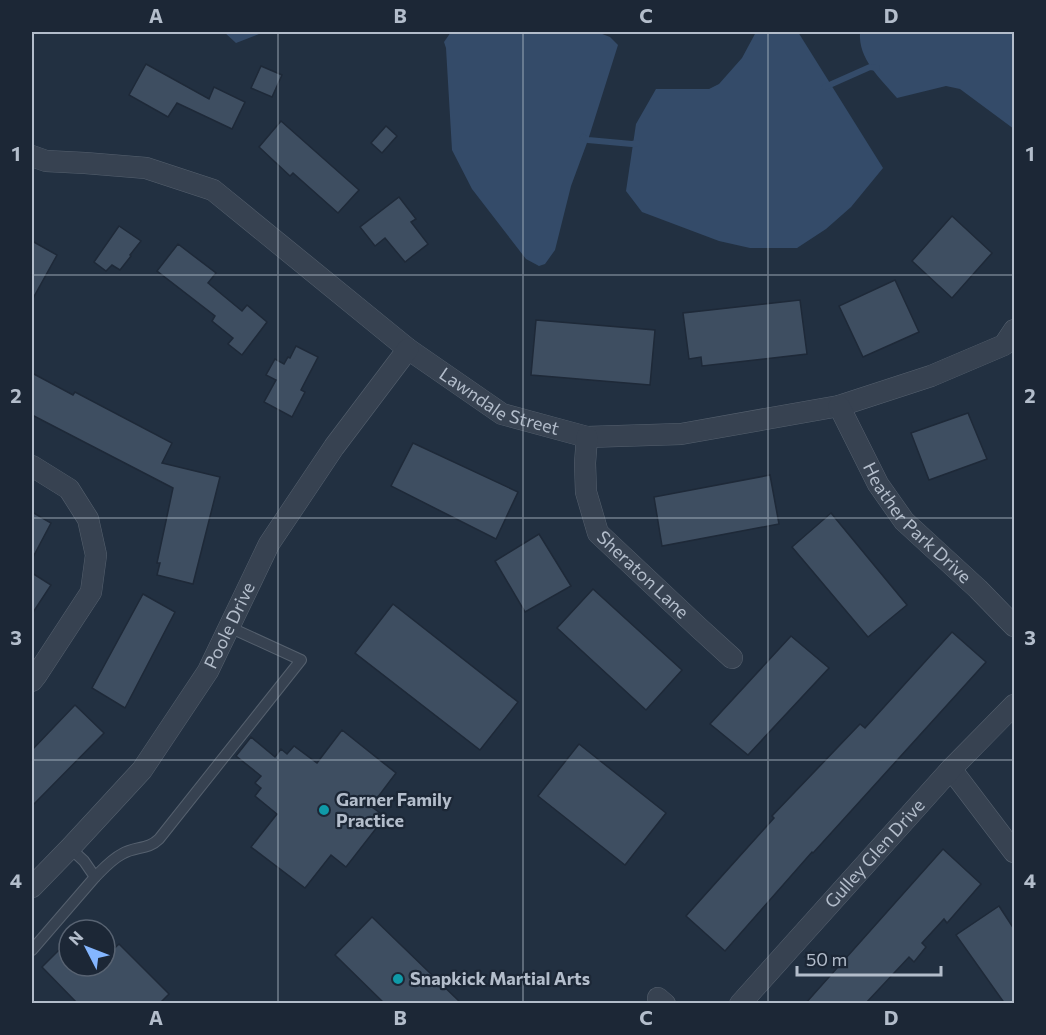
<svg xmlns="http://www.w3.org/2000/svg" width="1046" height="1035" viewBox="0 0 1046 1035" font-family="Commissioner,sans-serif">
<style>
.water{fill:#344b69}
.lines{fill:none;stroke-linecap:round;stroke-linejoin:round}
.stream{stroke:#344b69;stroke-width:6}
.building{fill:#3e4e61;stroke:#1e2938;stroke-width:1.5}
.lane-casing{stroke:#55606e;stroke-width:12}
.street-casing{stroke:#55606e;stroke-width:22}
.lane{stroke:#374251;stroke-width:10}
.street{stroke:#374251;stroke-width:21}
.grid{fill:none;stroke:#b3bdcb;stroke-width:1.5;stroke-opacity:0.55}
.culture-dot{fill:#0f9aa8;stroke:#1c2736;stroke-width:2}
.labels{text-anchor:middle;stroke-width:4.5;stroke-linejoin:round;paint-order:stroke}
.street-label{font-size:18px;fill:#b3bdcb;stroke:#1c2736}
.poi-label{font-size:18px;font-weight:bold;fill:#b3bdcb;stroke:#1c2736;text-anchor:start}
.neatline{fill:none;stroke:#b3bdcb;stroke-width:2}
.grid-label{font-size:20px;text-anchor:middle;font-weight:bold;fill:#b3bdcb}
</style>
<rect width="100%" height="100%" fill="#223041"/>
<g class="water">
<path d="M 224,32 L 264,32 L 236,43 Z"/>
<path d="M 451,32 L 597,32 L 610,37 L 618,45 L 588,140 L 571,186 L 555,250 L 545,264 L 539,266 L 526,259 L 472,189 L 452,150 L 446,48 L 444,42 Z"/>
<path d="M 756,32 L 798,32 L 883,168 L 851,207 L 826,229 L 797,248 L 750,248 L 719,241 L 642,212 L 626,191 L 636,124 L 656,89 L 709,89 L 719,84 L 742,58 Z"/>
<path d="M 860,32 L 1014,32 L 1014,129 L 960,89 L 946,86 L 897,98 C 880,78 858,59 860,32 Z"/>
</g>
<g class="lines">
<g class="stream">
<path d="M 825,87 L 870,67 L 877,68"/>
<path d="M 583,137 L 588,140 L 632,144 L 637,143"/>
</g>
</g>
<g class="building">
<path d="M 146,64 L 209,99 L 214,87 L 245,102 L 232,129 L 177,103 L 168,117 L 129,95 Z"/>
<path d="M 261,66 L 282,75 L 272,97 L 251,88 Z"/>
<path d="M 281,121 L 359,190 L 338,213 L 293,173 L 290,176 L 259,147 Z"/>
<path d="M 386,126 L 397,136 L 382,153 L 371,143 Z"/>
<path d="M 399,197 L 416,219 L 411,222 L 428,244 L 405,262 L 385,238 L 375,246 L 360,227 Z"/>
<path d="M 952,216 L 992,253 L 952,298 L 912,261 Z"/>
<path d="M 119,226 L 141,241 L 130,255 L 131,256 L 120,270 L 112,265 L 106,271 L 94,262 Z"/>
<path d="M 32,241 L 57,255 L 32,300 Z"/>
<path d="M 178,244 L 216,273 L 208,283 L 242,311 L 247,305 L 267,322 L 242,355 L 228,344 L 233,338 L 212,321 L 215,316 L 157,271 Z"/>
<path d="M 895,280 L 919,332 L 863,357 L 839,306 Z"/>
<path d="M 800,300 L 807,354 L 702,366 L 701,357 L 689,359 L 683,313 Z"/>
<path d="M 536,320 L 655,330 L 650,385 L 531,375 Z"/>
<path d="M 296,346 L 318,357 L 301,390 L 305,392 L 292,417 L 264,402 L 276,380 L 266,375 L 275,359 L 284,364 L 288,357 L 290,358 Z"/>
<path d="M 32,373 L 73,395 L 75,392 L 172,443 L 162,463 L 220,477 L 193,584 L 157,575 L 160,563 L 157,563 L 173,488 L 32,415 Z"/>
<path d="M 968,413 L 987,459 L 929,480 L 911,433 Z"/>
<path d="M 413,443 L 518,492 L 496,539 L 391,486 Z"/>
<path d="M 770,475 L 779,524 L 662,546 L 654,497 Z"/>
<path d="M 32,512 L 51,523 L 32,559 Z"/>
<path d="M 831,513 L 907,605 L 868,637 L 792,547 Z"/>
<path d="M 539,534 L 571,586 L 525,612 L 495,561 Z"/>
<path d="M 32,573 L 51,585 L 32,614 Z"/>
<path d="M 593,589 L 682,670 L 646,710 L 557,628 Z"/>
<path d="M 143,594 L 175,612 L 125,708 L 92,688 Z"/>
<path d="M 393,604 L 518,702 L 480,750 L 355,653 Z"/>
<path d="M 952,632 L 986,662 L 813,853 L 812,852 L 725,951 L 686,916 L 774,818 L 772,816 L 860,724 L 865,728 Z"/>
<path d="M 791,636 L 829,668 L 748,755 L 710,724 Z"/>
<path d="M 75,705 L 104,733 L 32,806 L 32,750 Z"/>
<path d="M 342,730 L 396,773 L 371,806 L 385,817 L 346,867 L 331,855 L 305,888 L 251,847 L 277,814 L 255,796 L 261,788 L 255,783 L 261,776 L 236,756 L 251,737 L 275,757 L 281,749 L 287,754 L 294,746 L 317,763 Z"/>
<path d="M 579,744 L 666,813 L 625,865 L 538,796 Z"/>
<path d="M 943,849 L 981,884 L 947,923 L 944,919 L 922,943 L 926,947 L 914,962 L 909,957 L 865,1004 L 805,1004 Z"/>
<path d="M 999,906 L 1014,929 L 1014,1004 L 1005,1004 L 956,935 Z"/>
<path d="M 372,917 L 462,1004 L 385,1004 L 335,955 Z"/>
<path d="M 69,940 L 69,966 L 105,966 L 105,957 L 119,944 L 169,994 L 159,1004 L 78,1004 L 42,967 Z"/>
</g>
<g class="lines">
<defs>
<g id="lane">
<path d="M 95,877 C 104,868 112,859 122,854 C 135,846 148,850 159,839 L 301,660 L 229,627"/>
<path d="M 32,950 L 95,877 L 84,861 L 70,848"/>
</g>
<g id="street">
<path id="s1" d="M 32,156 L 46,161 L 85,163 L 146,168 L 213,190 L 408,349 L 502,414 L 587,437 L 681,434 L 839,406 L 931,376 L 1004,345 L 1014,330"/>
<path id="s2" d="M 839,406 L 878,484 L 904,521 L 978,589 L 1014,626"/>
<path id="s3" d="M 587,437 L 585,463 L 586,492 L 598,533 L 698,627 L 732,658"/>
<path d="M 32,466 L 69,489 L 88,519 L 96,555 L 91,592 L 36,676 L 32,681"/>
<path d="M 951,769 L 1014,852"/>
<path id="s4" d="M 32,887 L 70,848 L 142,770 L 208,671 L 269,544 L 334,447 L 408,349"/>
<path d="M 658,998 L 665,1004"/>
<path id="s5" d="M 740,1004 L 951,769 L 1014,705"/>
</g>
</defs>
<use href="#lane" class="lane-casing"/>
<use href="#street" class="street-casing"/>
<use href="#lane" class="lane"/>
<use href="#street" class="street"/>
</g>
<path class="grid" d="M 278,32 L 278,1004M 523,32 L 523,1004M 768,32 L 768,1004M 32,275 L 1014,275M 32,518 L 1014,518M 32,760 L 1014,760"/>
<g class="culture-dot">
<circle cx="324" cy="810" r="6"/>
<circle cx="398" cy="979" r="6"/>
</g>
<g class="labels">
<g class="street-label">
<text dy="6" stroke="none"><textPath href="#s1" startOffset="544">Lawndale Street</textPath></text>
<text dy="6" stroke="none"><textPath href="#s2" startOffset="142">Heather Park Drive</textPath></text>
<text dy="6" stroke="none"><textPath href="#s3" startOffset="159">Sheraton Lane</textPath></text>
<text dy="6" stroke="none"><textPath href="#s4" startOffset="330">Poole Drive</textPath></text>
<text dy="6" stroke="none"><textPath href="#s5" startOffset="202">Gulley Glen Drive</textPath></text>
</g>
<g class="poi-label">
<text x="336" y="806">Garner Family<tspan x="336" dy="21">Practice</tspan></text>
<text x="410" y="985">Snapkick Martial Arts</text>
</g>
</g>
<rect width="1046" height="1035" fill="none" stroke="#1c2736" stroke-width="66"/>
<g transform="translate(87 948) rotate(312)"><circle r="28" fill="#1c2736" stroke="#586372" stroke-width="1.5"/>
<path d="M0-4.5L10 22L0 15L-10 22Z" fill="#84b6ff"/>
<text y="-9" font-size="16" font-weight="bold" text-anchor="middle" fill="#b3bdcb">N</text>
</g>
<path d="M797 966v9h144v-9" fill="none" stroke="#b3bdcb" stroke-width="3"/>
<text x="806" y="966" font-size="18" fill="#b3bdcb" stroke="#1c2736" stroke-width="4.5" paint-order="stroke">50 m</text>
<rect x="33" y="33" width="980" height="969" class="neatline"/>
<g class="grid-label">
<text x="156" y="23">A</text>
<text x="400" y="23">B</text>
<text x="646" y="23">C</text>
<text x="891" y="23">D</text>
<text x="16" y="161">1</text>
<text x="1030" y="161">1</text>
<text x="16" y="403">2</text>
<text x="1030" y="403">2</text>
<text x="16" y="645">3</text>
<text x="1030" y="645">3</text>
<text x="16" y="888">4</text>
<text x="1030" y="888">4</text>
<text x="156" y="1025">A</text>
<text x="400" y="1025">B</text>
<text x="646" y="1025">C</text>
<text x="891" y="1025">D</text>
</g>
</svg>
